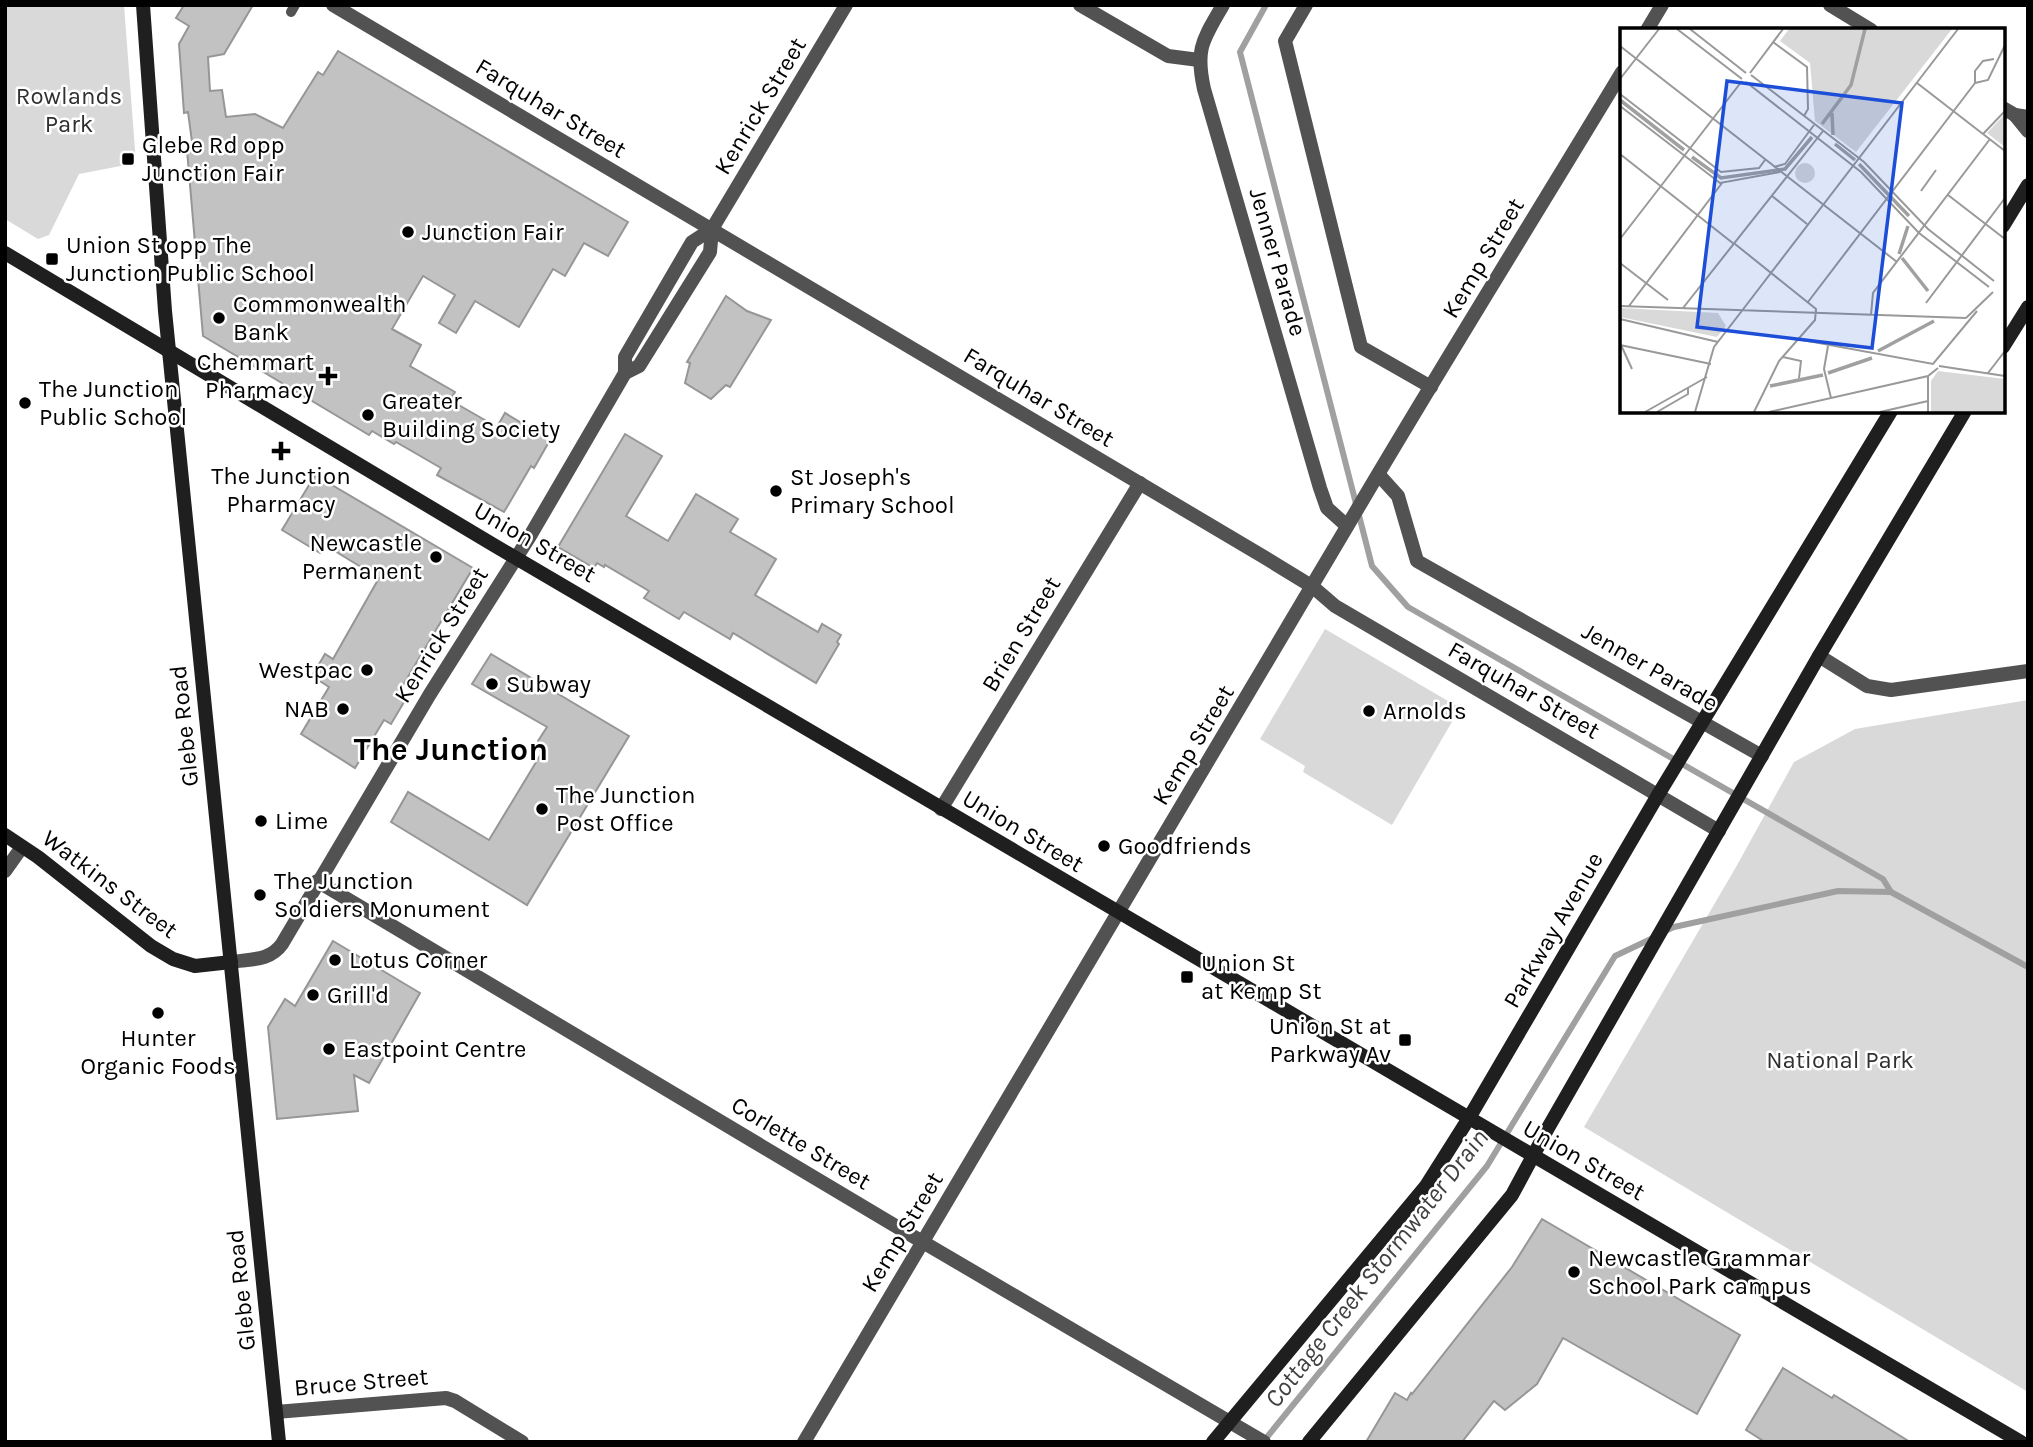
<svg xmlns="http://www.w3.org/2000/svg" width="2033" height="1447" viewBox="0 0 2033 1447" font-family="Karla,sans-serif">
<style>
.green{fill:#d9d9d9}
.lines{fill:none;stroke-linecap:round;stroke-linejoin:round}
.stream{stroke:#a0a0a0;stroke-width:6}
.building{fill:#c2c2c2;stroke:#969696;stroke-width:2}
.lane{stroke:#525252;stroke-width:10}
.street{stroke:#525252;stroke-width:14}
.secondary{stroke:#1f1f1f;stroke-width:14}
.poi-dot{fill:#000;stroke:#fff;stroke-width:2.5}
.labels{text-anchor:middle;stroke-width:5;stroke-linejoin:round;paint-order:stroke}
.park-label{font-size:24px;fill:#303030;stroke:#fff}
.street-label{font-size:24px;fill:#000;stroke:#fff}
.poi-label{font-size:24px;fill:#000;stroke:#fff;text-anchor:start}
.water-label{font-size:26px;font-style:italic;fill:#414141;stroke:#fff}
.district-label{font-size:32px;font-weight:bold;fill:#000;stroke:#fff}
.inset-river{fill:none;stroke:#a0a0a0;stroke-width:3.5}
.inset-road{fill:none;stroke:#999;stroke-width:2}
.view{fill:#1d4ed8;fill-opacity:0.15;stroke:#1d4ed8;stroke-width:3.5}
.inset-edge{fill:none;stroke:#000;stroke-width:3.5}
</style>
<rect width="100%" height="100%" fill="#fff"/>
<g class="green">
<path d="M 5,5 L 124,5 L 136,163 L 79,174 L 49,235 L 38,239 L 5,219 Z"/>
<path d="M 1325,629 L 1460,708 L 1392,825 L 1303,772 L 1305,766 L 1260,739 Z"/>
<path d="M 2028,700 L 2028,1392 L 1584,1127 L 1736,867 L 1794,762 L 1855,729 Z"/>
</g>
<g class="lines">
<g class="stream">
<path d="M 1266,5 L 1240,52 L 1372,566 L 1408,607 L 1883,879 L 1891,892"/>
<path d="M 1665,931 L 1674,927 L 1838,891 L 1891,892 L 2028,967"/>
<path d="M 1263,1442 L 1487,1166 L 1615,956 L 1653,938"/>
</g>
</g>
<g class="building">
<path d="M 184,5 L 253,5 L 224,54 L 208,57 L 210,91 L 222,90 L 226,117 L 255,114 L 283,128 L 318,72 L 323,75 L 338,51 L 628,222 L 608,256 L 584,243 L 565,276 L 553,269 L 519,327 L 475,301 L 456,333 L 439,323 L 455,295 L 423,276 L 392,329 L 421,345 L 410,366 L 455,392 L 450,400 L 497,427 L 505,413 L 550,440 L 534,468 L 531,466 L 504,512 L 437,475 L 441,468 L 396,442 L 394,444 L 372,431 L 369,435 L 203,336 L 187,150 L 193,149 L 188,112 L 184,113 L 179,44 L 189,26 L 176,18 Z"/>
<path d="M 726,296 L 747,311 L 771,320 L 730,387 L 726,385 L 711,399 L 685,383 L 690,363 L 687,362 Z"/>
<path d="M 625,434 L 662,456 L 626,516 L 668,541 L 696,494 L 738,519 L 730,532 L 776,559 L 755,595 L 818,632 L 822,624 L 841,635 L 837,642 L 839,644 L 816,683 L 733,633 L 730,639 L 684,612 L 679,619 L 644,598 L 649,591 L 605,565 L 604,567 L 597,563 L 594,568 L 558,547 Z"/>
<path d="M 315,475 L 473,568 L 396,697 L 404,702 L 391,724 L 384,720 L 355,768 L 301,734 L 329,687 L 312,676 L 325,654 L 333,659 L 379,578 L 325,545 L 320,553 L 282,530 Z"/>
<path d="M 491,654 L 629,736 L 527,905 L 391,822 L 408,792 L 489,840 L 541,754 L 538,741 L 547,727 L 472,684 Z"/>
<path d="M 333,941 L 420,993 L 369,1083 L 354,1075 L 358,1111 L 277,1119 L 268,1027 L 285,999 L 295,1006 Z"/>
<path d="M 1542,1219 L 1740,1335 L 1697,1414 L 1563,1338 L 1537,1384 L 1505,1410 L 1494,1401 L 1462,1442 L 1366,1442 L 1395,1393 L 1407,1400 L 1411,1393 L 1412,1394 L 1512,1267 Z"/>
<path d="M 1783,1368 L 1832,1398 L 1834,1395 L 1910,1442 L 1765,1442 L 1746,1430 Z"/>
</g>
<g class="lines">
<path class="lane" d="M 291,12 L 295,5"/>
<g class="street">
<path d="M 333,5 L 1264,557 L 1313,587 L 1335,606 L 1719,831"/>
<path d="M 1080,5 L 1168,56 L 1199,60"/>
<path d="M 1223,5 C 1203,40 1195,48 1204,89 L 1320,488 L 1327,508 L 1347,526"/>
<path d="M 1306,5 L 1285,41 L 1361,347 L 1431,387"/>
<path d="M 1830,5 L 1871,30"/>
<path d="M 1647,30 L 1662,5"/>
<path d="M 2003,108 L 2015,115 L 2028,117"/>
<path d="M 2015,115 L 2028,131"/>
<path d="M 625,373 L 639,366 L 710,252 L 712,229 L 846,5"/>
<path d="M 1379,475 L 1398,496 L 1417,561 L 1762,756"/>
<path d="M 1819,656 L 1867,686 L 1891,690 L 2028,671"/>
<path d="M 941,809 L 1140,483"/>
<path d="M 5,871 L 22,847"/>
<path d="M 317,881 L 904,1231 L 1264,1442"/>
<path d="M 231,962 C 251,959 270,961 282,944 L 430,694 L 530,536 L 625,373 L 625,357 L 692,242 L 712,229"/>
<path d="M 276,1412 L 446,1398 L 455,1401 L 522,1442"/>
<path d="M 804,1442 C 986,1137 1168,832 1348,525 C 1437,373 1531,223 1622,72"/>
</g>
<g class="secondary">
<path d="M 143,5 L 165,311 L 279,1442"/>
<path d="M 2003,226 L 2028,185"/>
<path d="M 5,253 L 492,544 L 2021,1442"/>
<path d="M 2003,347 L 2028,307"/>
<path d="M 5,835 L 38,857 L 151,946 L 173,959 L 195,966 L 231,962"/>
<path d="M 1213,1442 L 1426,1186 L 1469,1118 L 1658,795 L 1891,411"/>
<path d="M 1309,1442 L 1512,1195 L 1548,1128 L 1819,656 L 1965,411"/>
</g>
</g>
<g class="poi-dot">
<rect x="121" y="152" width="14" height="14" rx="3.5"/>
<circle cx="408" cy="232" r="7"/>
<rect x="45" y="252" width="14" height="14" rx="3.5"/>
<circle cx="219" cy="318" r="7"/>
<path d="M324.5 365.5h7v7h7v7h-7v7h-7v-7h-7v-7h7z"/>
<circle cx="25" cy="403" r="7"/>
<circle cx="368" cy="415" r="7"/>
<path d="M277.5 440.5h7v7h7v7h-7v7h-7v-7h-7v-7h7z"/>
<circle cx="776" cy="491" r="7"/>
<circle cx="436" cy="557" r="7"/>
<circle cx="367" cy="670" r="7"/>
<circle cx="492" cy="684" r="7"/>
<circle cx="343" cy="709" r="7"/>
<circle cx="1369" cy="711" r="7"/>
<circle cx="542" cy="809" r="7"/>
<circle cx="261" cy="821" r="7"/>
<circle cx="1104" cy="846" r="7"/>
<circle cx="260" cy="895" r="7"/>
<circle cx="335" cy="960" r="7"/>
<rect x="1180" y="970" width="14" height="14" rx="3.5"/>
<circle cx="313" cy="995" r="7"/>
<circle cx="158" cy="1013" r="7"/>
<rect x="1398" y="1033" width="14" height="14" rx="3.5"/>
<circle cx="329" cy="1049" r="7"/>
<circle cx="1574" cy="1272" r="7"/>
</g>
<g class="labels">
<g class="park-label">
<text x="69" y="104">Rowlands<tspan x="69" dy="28">Park</tspan></text>
<text x="1840" y="1068">National Park</text>
</g>
<g class="street-label">
<text transform="translate(760 106) rotate(-59)" y="8">Kenrick Street</text>
<text transform="translate(551 108) rotate(31)" y="8">Farquhar Street</text>
<text transform="translate(1483 258) rotate(-59)" y="8">Kemp Street</text>
<text transform="translate(1278 262) rotate(74)" y="8">Jenner Parade</text>
<text transform="translate(1039 397) rotate(31)" y="8">Farquhar Street</text>
<text transform="translate(535 542) rotate(30)" y="8">Union Street</text>
<text transform="translate(1021 634) rotate(-59)" y="8">Brien Street</text>
<text transform="translate(441 635) rotate(-58)" y="8">Kenrick Street</text>
<text transform="translate(1650 667) rotate(30)" y="8">Jenner Parade</text>
<text transform="translate(1524 690) rotate(30)" y="8">Farquhar Street</text>
<text transform="translate(184 726) rotate(-96)" y="8">Glebe Road</text>
<text transform="translate(1193 745) rotate(-59)" y="8">Kemp Street</text>
<text transform="translate(1023 831) rotate(31)" y="8">Union Street</text>
<text transform="translate(110 884) rotate(37)" y="8">Watkins Street</text>
<text transform="translate(1553 930) rotate(-60)" y="8">Parkway Avenue</text>
<text transform="translate(801 1143) rotate(31)" y="8">Corlette Street</text>
<text transform="translate(1584 1160) rotate(30)" y="8">Union Street</text>
<text transform="translate(902 1232) rotate(-59)" y="8">Kemp Street</text>
<text transform="translate(241 1290) rotate(-96)" y="8">Glebe Road</text>
<text transform="translate(361 1382) rotate(-5)" y="8">Bruce Street</text>
</g>
<g class="poi-label">
<text x="142" y="153">Glebe Rd opp<tspan x="142" dy="28">Junction Fair</tspan></text>
<text x="422" y="240">Junction Fair</text>
<text x="66" y="253">Union St opp The<tspan x="66" dy="28">Junction Public School</tspan></text>
<text x="233" y="312">Commonwealth<tspan x="233" dy="28">Bank</tspan></text>
<text x="314" y="370" text-anchor="end">Chemmart<tspan x="314" dy="28">Pharmacy</tspan></text>
<text x="39" y="397">The Junction<tspan x="39" dy="28">Public School</tspan></text>
<text x="382" y="409">Greater<tspan x="382" dy="28">Building Society</tspan></text>
<text x="281" y="484" text-anchor="middle">The Junction<tspan x="281" dy="28">Pharmacy</tspan></text>
<text x="790" y="485">St Joseph's<tspan x="790" dy="28">Primary School</tspan></text>
<text x="422" y="551" text-anchor="end">Newcastle<tspan x="422" dy="28">Permanent</tspan></text>
<text x="353" y="678" text-anchor="end">Westpac</text>
<text x="506" y="692">Subway</text>
<text x="329" y="717" text-anchor="end">NAB</text>
<text x="1383" y="719">Arnolds</text>
<text x="556" y="803">The Junction<tspan x="556" dy="28">Post Office</tspan></text>
<text x="275" y="829">Lime</text>
<text x="1118" y="854">Goodfriends</text>
<text x="274" y="889">The Junction<tspan x="274" dy="28">Soldiers Monument</tspan></text>
<text x="349" y="968">Lotus Corner</text>
<text x="1201" y="971">Union St<tspan x="1201" dy="28">at Kemp St</tspan></text>
<text x="327" y="1003">Grill'd</text>
<text x="1391" y="1034" text-anchor="end">Union St at<tspan x="1391" dy="28">Parkway Av</tspan></text>
<text x="158" y="1046" text-anchor="middle">Hunter<tspan x="158" dy="28">Organic Foods</tspan></text>
<text x="343" y="1057">Eastpoint Centre</text>
<text x="1588" y="1266">Newcastle Grammar<tspan x="1588" dy="28">School Park campus</tspan></text>
</g>
<g class="water-label">
<text transform="translate(1376 1268) rotate(-52)" y="9">Cottage Creek Stormwater Drain</text>
</g>
<g class="district-label">
<text x="451" y="760">The Junction</text>
</g>
</g>
<g transform="translate(1620 28)">
<rect width="385" height="385" fill="#fff"/>
<path d="M 169,1 L 332,1 L 236,124 L 195,93 L 190,35 L 160,13 ZM 385,86 L 385,119 L 367,105 ZM175 145a10 10 0 1 1 20 0a10 10 0 1 1-20 0ZM 0,280 L 98,285 L 106,298 L 97,309 L 0,289 ZM 318,343 L 385,351 L 385,384 L 311,384 L 311,353 Z" fill="#d9d9d9"/>
<path class="inset-river" d="M 0,72 L 64,122M 212,85 L 213,107M 202,96 L 231,57 L 245,1M 215,116 L 235,132M 72,129 L 101,150 L 165,141 L 192,109M 239,136 L 289,188M 279,226 L 288,198M 282,230 L 308,263M 258,323 L 314,293M 208,345 L 252,330M 150,358 L 203,347"/>
<path class="inset-road" d="M 57,1 L 122,51M 70,1 L 126,45M 153,14 L 187,39 L 188,81 L 184,88M 0,18 L 277,234M 130,45 L 163,1M 131,47 L 244,134 L 308,201 L 374,253M 0,51 L 39,1M 126,54 L 241,144 L 299,205 L 369,259M 297,55 L 385,123M 355,55 L 368,52 L 385,17M 0,66 L 101,144 L 139,140 L 145,132M 0,78 L 100,155 L 160,144M 363,106 L 385,83M 0,126 L 114,216M 154,139 L 165,136 L 194,97M 301,163 L 316,142M 328,167 L 385,211M 152,168 L 187,196M 0,211 L 122,53M 115,216 L 196,281 L 195,292 L 159,333 L 134,384M 0,235 L 48,272M 188,274 L 355,55 L 355,43 L 363,33 L 374,31M 306,275 L 385,170M 0,278 L 346,290M 9,278 L 102,155M 63,280 L 203,103M 121,284 L 338,1M 251,287 L 253,265 L 370,111M 346,290 L 373,264M 0,291 L 98,314M 177,311 L 313,336 L 357,283M 0,317 L 91,336M 1,317 L 12,341M 208,318 L 204,341 L 211,370M 163,329 L 181,333 L 179,350M 319,338 L 385,348M 368,345 L 385,323M 25,384 L 87,349M 37,384 L 68,366 L 68,360M 75,384 L 94,319 L 121,284M 149,384 L 308,348 L 318,340M 260,384 L 308,373M 308,384 L 308,348"/>
<path class="view" d="M 107,53 L 282,75 L 252,320 L 77,299 Z"/>
<rect width="385" height="385" class="inset-edge"/>
</g>
<rect width="2033" height="1447" fill="none" stroke="#000000" stroke-width="14"/>
</svg>
